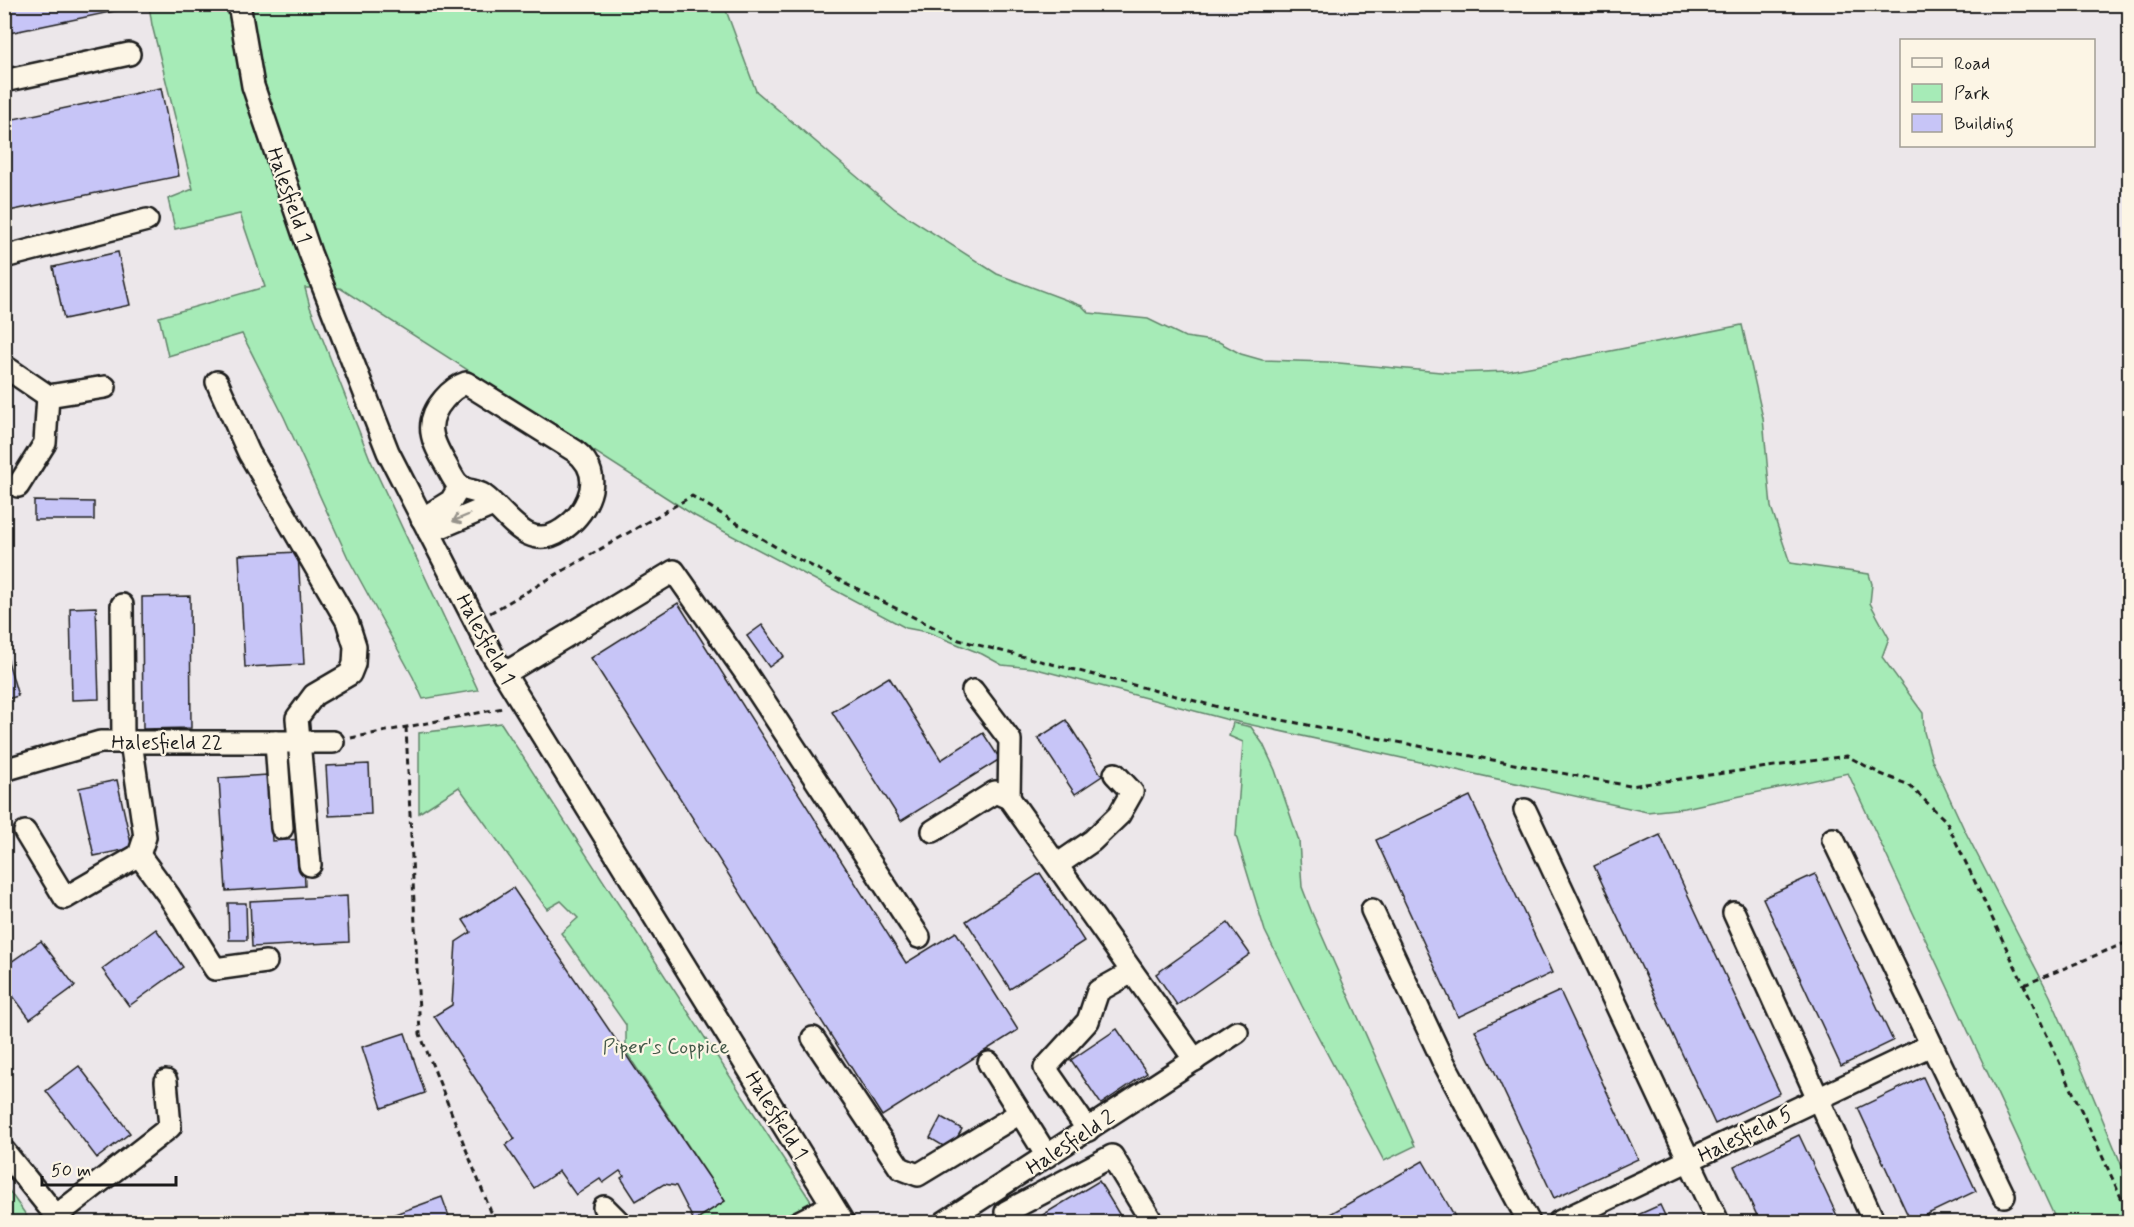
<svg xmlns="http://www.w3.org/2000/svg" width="2134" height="1227" viewBox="0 0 2134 1227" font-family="Mynerve,sans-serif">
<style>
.green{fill:#a6ebb7;stroke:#61846a;stroke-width:1.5}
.building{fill:#c7c5f7;stroke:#1c1c1c;stroke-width:1.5}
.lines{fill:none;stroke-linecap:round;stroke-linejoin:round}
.minor-casing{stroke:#1c1c1c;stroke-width:26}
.path{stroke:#1c1c1c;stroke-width:3;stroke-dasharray:6 4.5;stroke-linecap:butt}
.minor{stroke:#fcf5e5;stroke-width:21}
.oneway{stroke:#97938b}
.labels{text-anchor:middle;stroke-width:4.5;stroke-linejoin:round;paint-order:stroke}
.street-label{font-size:21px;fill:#1c1c1c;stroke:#fcf5e5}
.park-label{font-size:21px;fill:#455a4a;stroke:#fcf5e5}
</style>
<rect width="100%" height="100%" fill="#ece7ea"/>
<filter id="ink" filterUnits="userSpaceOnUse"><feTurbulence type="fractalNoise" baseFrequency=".0167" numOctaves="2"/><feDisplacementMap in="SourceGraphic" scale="12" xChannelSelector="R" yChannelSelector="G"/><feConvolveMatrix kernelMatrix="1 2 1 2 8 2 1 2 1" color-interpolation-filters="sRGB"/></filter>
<g filter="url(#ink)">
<g class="green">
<path d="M 149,5 L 724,5 L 756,91 L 895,209 L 997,274 L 1082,306 L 1089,313 L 1148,319 L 1185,337 L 1219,342 L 1241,354 L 1262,360 L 1328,362 L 1452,373 L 1509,371 L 1742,325 L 1763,418 L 1771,507 L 1790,563 L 1869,574 L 1872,584 L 1870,603 L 1889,638 L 1882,657 L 1923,713 L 1924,732 L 1932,760 L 1964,829 L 2050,996 L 2083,1072 L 2129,1183 L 2129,1222 L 2057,1222 L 1848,773 L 1685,808 L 1647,812 L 1225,719 L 1033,668 L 1002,665 L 982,654 L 927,632 L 906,628 L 695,516 L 340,288 L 305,288 L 310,307 L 370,459 L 478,690 L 423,699 L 413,677 L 348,558 L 284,417 L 242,334 L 168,356 L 159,317 L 265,287 L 240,214 L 175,229 L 168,199 L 193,189 L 152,25 Z"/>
<path d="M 501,723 L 812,1203 L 769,1222 L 692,1222 L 725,1201 L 626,1052 L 626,1025 L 561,933 L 578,918 L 561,901 L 547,909 L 459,787 L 419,813 L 419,733 Z"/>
<path d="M 1233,723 L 1251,727 L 1263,744 L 1275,770 L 1299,841 L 1302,887 L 1312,913 L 1415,1146 L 1384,1161 L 1302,1006 L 1265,931 L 1236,836 L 1243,742 L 1229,736 Z"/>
<path d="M 5,1185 L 31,1222 L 5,1222 Z"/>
</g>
<g class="building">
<path d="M 4,4 L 144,4 L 144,5 L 4,34 Z"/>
<path d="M 161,88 L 179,176 L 4,212 L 4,121 Z"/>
<path d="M 118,252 L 130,305 L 64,319 L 53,267 Z"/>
<path d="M 34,501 L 94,502 L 94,520 L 34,520 Z"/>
<path d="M 298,552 L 304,664 L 245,667 L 239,555 Z"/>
<path d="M 190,596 L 191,728 L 143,729 L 142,597 Z"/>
<path d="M 678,603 L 906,963 L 956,932 L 1018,1030 L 882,1116 L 591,658 Z"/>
<path d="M 96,607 L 99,699 L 72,700 L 70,608 Z"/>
<path d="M 762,625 L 784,656 L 769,667 L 747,636 Z"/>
<path d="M 4,647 L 18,696 L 4,700 Z"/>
<path d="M 889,677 L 941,760 L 983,733 L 1000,759 L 901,821 L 832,712 Z"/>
<path d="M 1066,720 L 1102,776 L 1075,794 L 1038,738 Z"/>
<path d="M 369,764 L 371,814 L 329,816 L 326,766 Z"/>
<path d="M 268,775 L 272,841 L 303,839 L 305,886 L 226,891 L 219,778 Z"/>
<path d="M 117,780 L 132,848 L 94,856 L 79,788 Z"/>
<path d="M 1470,796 L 1552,973 L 1458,1017 L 1376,840 Z"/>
<path d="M 1660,835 L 1780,1093 L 1715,1124 L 1594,866 Z"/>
<path d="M 1040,873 L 1084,941 L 1010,989 L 966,921 Z"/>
<path d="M 1815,874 L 1893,1041 L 1841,1066 L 1763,898 Z"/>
<path d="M 513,888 L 725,1201 L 694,1221 L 676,1186 L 664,1184 L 636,1201 L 621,1178 L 624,1176 L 620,1171 L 603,1183 L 600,1179 L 576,1195 L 559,1171 L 534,1188 L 505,1145 L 515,1139 L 434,1016 L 452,1005 L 456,942 L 471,932 L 463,920 Z"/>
<path d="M 347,896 L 349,942 L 252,947 L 250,901 Z"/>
<path d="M 228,903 L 246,903 L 247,940 L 229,940 Z"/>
<path d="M 1228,923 L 1250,954 L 1177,1005 L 1156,974 Z"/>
<path d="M 156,929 L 183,967 L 129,1006 L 102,969 Z"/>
<path d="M 41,941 L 75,986 L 30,1019 L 4,984 L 4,967 Z"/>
<path d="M 1560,991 L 1638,1159 L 1554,1198 L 1475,1030 Z"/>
<path d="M 1117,1029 L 1147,1073 L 1101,1104 L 1071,1060 Z"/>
<path d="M 405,1033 L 425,1093 L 382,1108 L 362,1047 Z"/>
<path d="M 79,1066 L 130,1133 L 97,1158 L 46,1091 Z"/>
<path d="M 1923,1077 L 1976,1191 L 1911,1222 L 1858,1108 Z"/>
<path d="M 941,1117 L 962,1129 L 950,1150 L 930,1138 Z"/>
<path d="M 1799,1135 L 1840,1222 L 1760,1222 L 1734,1166 Z"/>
<path d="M 1423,1161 L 1458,1222 L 1316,1222 Z"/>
<path d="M 1099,1181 L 1124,1222 L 1031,1222 Z"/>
<path d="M 442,1197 L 451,1222 L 373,1222 Z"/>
<path d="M 1660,1205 L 1668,1222 L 1622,1222 Z"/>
</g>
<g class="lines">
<defs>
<g id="minor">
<path d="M 239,4 L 253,86 L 310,253 L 388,452 L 492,654 L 843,1222"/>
<path d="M 4,81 L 129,54"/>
<path d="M 4,257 L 147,220"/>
<path d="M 4,366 L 48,396 L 105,387"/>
<path d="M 217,382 L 249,453 L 347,621 L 355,646 L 354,664 L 350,674 L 314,695 L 297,718 L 310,865"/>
<path d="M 466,383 L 575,451 C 591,463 596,480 588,499 C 583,511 573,523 562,530 C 527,554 507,512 483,495 C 475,490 465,491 458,485 C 453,479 450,472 446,465 C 432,441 423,423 444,399 C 450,392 457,386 466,383 Z"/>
<path d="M 18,486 L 45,443 L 48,396"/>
<path d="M 422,519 L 451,501 L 460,486"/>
<path d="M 429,532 L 493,505"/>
<path d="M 122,605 L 123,743"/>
<path d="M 504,674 L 674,571 L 745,672 L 919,937"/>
<path d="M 973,691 L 1010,740 L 1009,798"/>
<path d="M 276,742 L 282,828"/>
<path d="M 4,770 L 100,742 L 333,742"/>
<path d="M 1009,798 L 1195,1060"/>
<path d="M 1525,810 L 1718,1222"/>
<path d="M 933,831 L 995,792 L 1009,798"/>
<path d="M 25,832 L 65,898 L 139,855 L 145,837 L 131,742"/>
<path d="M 1833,839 L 2004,1196"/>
<path d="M 139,855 L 169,896 L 215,969 L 266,962"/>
<path d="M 1057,865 L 1092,841 L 1119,815 L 1132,792 L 1115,774"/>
<path d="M 1372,910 L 1443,1061 L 1529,1222"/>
<path d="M 1734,913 L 1874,1222"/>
<path d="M 813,1038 L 900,1168 L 918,1175 L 1020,1113"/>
<path d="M 989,1063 L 1047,1156"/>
<path d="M 1088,1130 L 1045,1068 L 1088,1021 L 1098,991 L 1132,972"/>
<path d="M 4,1151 L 61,1222"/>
<path d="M 604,1207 L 619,1222"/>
<path d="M 1006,1212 L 1112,1156 L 1152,1222"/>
<path d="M 56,1216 L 170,1127 L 166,1081"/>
<path d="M 799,1222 L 832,1205"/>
<path d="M 945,1222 L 1237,1032"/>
<path d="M 1559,1222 L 1931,1045"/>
</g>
</defs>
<use href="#minor" class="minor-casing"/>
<g class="path">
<path d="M 490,613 L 692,496 L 784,552 L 959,640 L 1234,711 L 1630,786 L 1847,756 L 1881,774 L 1909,785 L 1946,821 L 2024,985 L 2130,1217"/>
<path d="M 406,727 L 420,1034 L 495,1222"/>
<path d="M 351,738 L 503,708"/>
<path d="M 2024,985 L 2130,941"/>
</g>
<use href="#minor" class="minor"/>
</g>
<defs><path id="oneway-shaft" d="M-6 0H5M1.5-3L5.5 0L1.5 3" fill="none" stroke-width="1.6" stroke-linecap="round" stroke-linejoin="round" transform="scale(1.5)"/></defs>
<use class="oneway" href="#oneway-shaft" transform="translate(461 518) rotate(157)"/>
</g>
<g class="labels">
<g class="street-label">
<text transform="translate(290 195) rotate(71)" y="7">Halesfield 1</text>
<text transform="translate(486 639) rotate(61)" y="7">Halesfield 1</text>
<text x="167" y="749">Halesfield 22</text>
<text transform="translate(777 1115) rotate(58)" y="7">Halesfield 1</text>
<text transform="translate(1745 1134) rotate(-26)" y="7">Halesfield 5</text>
<text transform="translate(1070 1142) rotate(-33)" y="7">Halesfield 2</text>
</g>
<g class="park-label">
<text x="666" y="1053">Piper's Coppice</text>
</g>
</g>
<rect width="2134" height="1227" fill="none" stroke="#fcf5e5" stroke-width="24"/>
<rect x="12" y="12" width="2110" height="1203" fill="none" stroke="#1c1c1c" stroke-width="2" filter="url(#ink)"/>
<rect x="1900" y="39" width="195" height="108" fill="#fcf5e5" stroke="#a29e95" stroke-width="1.5"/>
<rect x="1912" y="58" width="30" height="9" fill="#fcf5e5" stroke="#a29e95" stroke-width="1.5"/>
<text x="1954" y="69" font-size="18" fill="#1c1c1c">Road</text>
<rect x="1912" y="84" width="30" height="18" fill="#a6ebb7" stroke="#a29e95" stroke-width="1.5"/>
<text x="1954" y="99" font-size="18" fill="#1c1c1c">Park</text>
<rect x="1912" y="114" width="30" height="18" fill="#c7c5f7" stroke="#a29e95" stroke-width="1.5"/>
<text x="1954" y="129" font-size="18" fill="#1c1c1c">Building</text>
<path d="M42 1176v9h134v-9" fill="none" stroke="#1c1c1c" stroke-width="3"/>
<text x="51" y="1176" font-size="18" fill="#1c1c1c" stroke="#fcf5e5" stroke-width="4.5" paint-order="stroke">50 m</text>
</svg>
